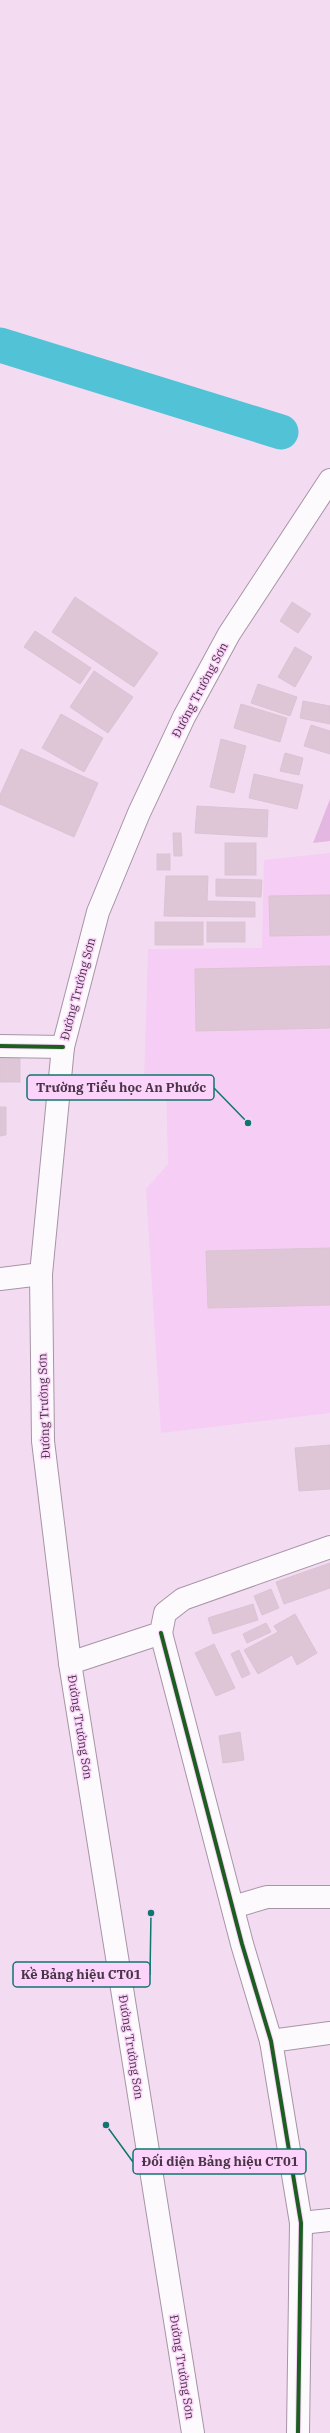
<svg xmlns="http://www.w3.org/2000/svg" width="330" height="2433" viewBox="0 0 330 2433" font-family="'IBM Plex Serif',serif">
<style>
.built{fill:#f6cdf4}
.green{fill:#e4b7e2}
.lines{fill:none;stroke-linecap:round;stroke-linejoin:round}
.canal{stroke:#52c2d6;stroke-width:35}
.building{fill:#dec6d7;stroke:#dac3d3}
.minor-casing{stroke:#a794a6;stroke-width:24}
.major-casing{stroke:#a794a6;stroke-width:24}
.highway-casing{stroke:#a794a6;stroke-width:24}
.minor{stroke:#fdfafd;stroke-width:22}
.major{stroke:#fdfafd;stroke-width:22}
.highway{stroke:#fdfafd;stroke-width:22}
.cycleway-casing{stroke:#fcd3fa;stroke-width:6}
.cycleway{stroke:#1b5e20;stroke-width:4}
.labels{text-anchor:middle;stroke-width:3;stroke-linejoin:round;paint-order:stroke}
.street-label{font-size:12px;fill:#493548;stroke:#fcd3fa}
.leader{fill:none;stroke:#0f766e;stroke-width:1.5}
.callout-dot{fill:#0f766e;stroke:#fcd3fa;stroke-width:1.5}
.callout{fill:#fcd3fa;stroke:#0f766e;stroke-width:1.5}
.callout-label{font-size:13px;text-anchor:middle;font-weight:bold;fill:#493548}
</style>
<rect width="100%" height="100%" fill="#f3dcf2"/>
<path class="built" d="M 330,853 L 330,1413 L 161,1433 L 146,1189 L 168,1164 L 166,1082 L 144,1082 L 148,949 L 262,948 L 264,860 Z"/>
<path class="green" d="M 330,799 L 330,841 L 313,843 Z"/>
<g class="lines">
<path class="canal" d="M 0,345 L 281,432"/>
</g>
<g class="building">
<path d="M 75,597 L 158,653 L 134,687 L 52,632 Z"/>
<path d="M 292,602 L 311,614 L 298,633 L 280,621 Z"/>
<path d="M 35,631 L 91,668 L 80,684 L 24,647 Z"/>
<path d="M 295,647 L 312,657 L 295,687 L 278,677 Z"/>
<path d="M 94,671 L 133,697 L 108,733 L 70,707 Z"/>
<path d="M 258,684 L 297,697 L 290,716 L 251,703 Z"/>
<path d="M 303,701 L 330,706 L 330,724 L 300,718 Z"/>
<path d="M 241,704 L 287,718 L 280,742 L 234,728 Z"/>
<path d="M 61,714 L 103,738 L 84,772 L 42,748 Z"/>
<path d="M 311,725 L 330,731 L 330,754 L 304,746 Z"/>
<path d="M 221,739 L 246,746 L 234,793 L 210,787 Z"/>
<path d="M 21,749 L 98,783 L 74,837 L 0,804 L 0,795 Z"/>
<path d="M 285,753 L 303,758 L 299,775 L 280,771 Z"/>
<path d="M 254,774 L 303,785 L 297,809 L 249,798 Z"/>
<path d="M 197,806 L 268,810 L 267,837 L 195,833 Z"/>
<path d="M 173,833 L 181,833 L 182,856 L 174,856 Z"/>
<rect x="225" y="843" width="31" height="32"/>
<rect x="157" y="854" width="13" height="16"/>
<path d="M 166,876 L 208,876 L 207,901 L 255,902 L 255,917 L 164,916 Z"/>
<path d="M 216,879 L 262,880 L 261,897 L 216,896 Z"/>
<path d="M 330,895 L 330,935 L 270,936 L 269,896 Z"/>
<rect x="155" y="922" width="48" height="23"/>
<rect x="207" y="922" width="38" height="20"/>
<path d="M 330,966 L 330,1028 L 196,1031 L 195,969 Z"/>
<rect x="0" y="1052" width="20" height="30"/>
<path d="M 0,1107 L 6,1107 L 6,1135 L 0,1136 Z"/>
<path d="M 330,1248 L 330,1305 L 208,1308 L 206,1251 Z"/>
<path d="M 330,1445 L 330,1489 L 299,1491 L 295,1448 Z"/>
<path d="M 330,1563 L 330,1588 L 284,1604 L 276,1582 Z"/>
<path d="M 271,1589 L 279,1608 L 262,1615 L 254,1596 Z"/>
<path d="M 253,1604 L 258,1620 L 213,1634 L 208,1618 Z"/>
<path d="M 295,1614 L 317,1653 L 297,1665 L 292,1655 L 258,1674 L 244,1650 L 278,1632 L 274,1626 Z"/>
<path d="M 266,1623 L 271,1632 L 247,1643 L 243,1634 Z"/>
<path d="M 214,1644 L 235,1688 L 216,1696 L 195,1653 Z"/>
<path d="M 239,1650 L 250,1674 L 242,1678 L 231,1654 Z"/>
<path d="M 240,1732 L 244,1760 L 223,1763 L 219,1736 Z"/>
</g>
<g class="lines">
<defs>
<g id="minor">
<path d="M 0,1046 L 63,1047"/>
<path d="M 161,1633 L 242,1944 L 271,2041 L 301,2223 L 298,2433"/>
<path d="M 70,1663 L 161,1633 L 165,1613 L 183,1599 L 330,1547"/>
<path d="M 233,1907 L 267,1897 L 330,1897"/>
<path d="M 271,2041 L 330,2033"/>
<path d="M 301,2223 L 330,2220"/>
</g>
<path id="major" d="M 0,1279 L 41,1274"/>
<path id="highway" d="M 193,2433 L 70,1663 L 43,1441 L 41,1274 L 63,1047 L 98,912 L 139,813 L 184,717 L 229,634 L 330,480"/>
</defs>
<use href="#minor" class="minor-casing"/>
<use href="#major" class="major-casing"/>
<use href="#highway" class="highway-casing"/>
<use href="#minor" class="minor"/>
<use href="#major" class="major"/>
<use href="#highway" class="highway"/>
<defs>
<g id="cycleway">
<path d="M 0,1046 L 63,1047"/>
<path d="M 161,1633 L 242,1944 L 271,2041 L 301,2223 L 298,2433"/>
</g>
</defs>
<use href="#cycleway" class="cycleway-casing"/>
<use href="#cycleway" class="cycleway"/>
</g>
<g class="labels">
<g class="street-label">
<text transform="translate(200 690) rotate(-62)" y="4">Đường Trường Sơn</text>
<text transform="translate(78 989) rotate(-75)" y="4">Đường Trường Sơn</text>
<text transform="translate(44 1406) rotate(-92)" y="4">Đường Trường Sơn</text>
<text transform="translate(80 1727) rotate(81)" y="4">Đường Trường Sơn</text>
<text transform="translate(131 2047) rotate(81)" y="4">Đường Trường Sơn</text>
<text transform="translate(182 2367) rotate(81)" y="4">Đường Trường Sơn</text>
</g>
</g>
<path class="leader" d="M248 1123L214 1088M151 1913L150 1975M106 2125L133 2162"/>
<g class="callout-dot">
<circle cx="248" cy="1123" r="4"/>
<circle cx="151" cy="1913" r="4"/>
<circle cx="106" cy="2125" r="4"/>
</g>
<g class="callout">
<rect x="27" y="1075" width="187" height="25" rx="4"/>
<rect x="13" y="1962" width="137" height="25" rx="4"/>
<rect x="133" y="2149" width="173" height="25" rx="4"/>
</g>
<g class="callout-label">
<text x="121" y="1092">Trường Tiểu học An Phước</text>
<text x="81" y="1979">Kề Bảng hiệu CT01</text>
<text x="220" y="2166">Đối diện Bảng hiệu CT01</text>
</g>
</svg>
